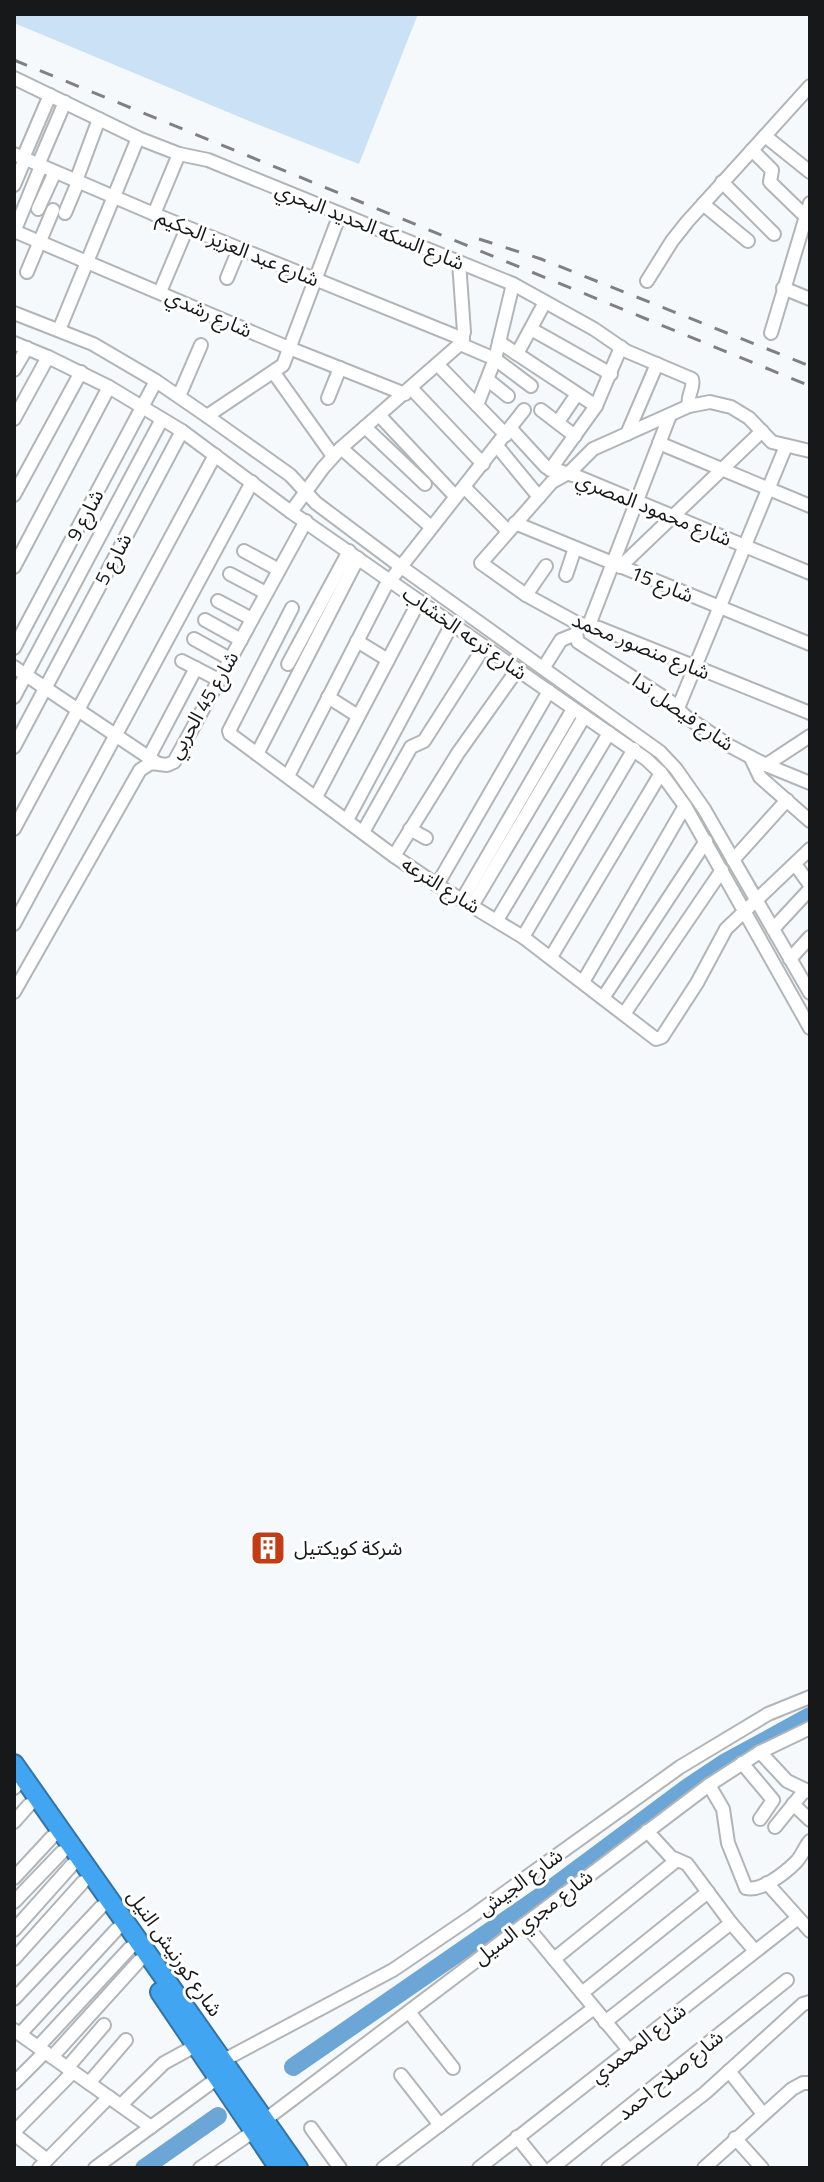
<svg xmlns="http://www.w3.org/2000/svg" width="824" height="2182" viewBox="0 0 824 2182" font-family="'Titillium Web','Noto Sans Arabic',sans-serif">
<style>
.green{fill:#cbe2f6}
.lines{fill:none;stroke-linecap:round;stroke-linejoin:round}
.river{stroke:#6ca6d7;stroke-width:18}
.minor-casing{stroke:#b2b5b8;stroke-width:16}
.highway-casing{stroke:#3374a6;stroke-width:22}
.minor{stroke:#fff;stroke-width:12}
.highway{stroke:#42a5f2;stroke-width:18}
.rail{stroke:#7e8082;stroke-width:3;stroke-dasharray:14 14;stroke-linecap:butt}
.labels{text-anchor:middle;stroke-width:6;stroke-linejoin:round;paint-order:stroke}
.street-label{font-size:20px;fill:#171819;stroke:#fff}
.poi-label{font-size:20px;fill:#171819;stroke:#fff;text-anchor:start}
</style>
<rect width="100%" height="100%" fill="#f6f9fc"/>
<path class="green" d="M 14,14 L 418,14 L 359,164 L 249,121 L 14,23 Z"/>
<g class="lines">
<g class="river">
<path d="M 293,2067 L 548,1891 L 688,1787 L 724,1763 L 810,1716"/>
<path d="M 144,2168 L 218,2116"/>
</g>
<defs>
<g id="minor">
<path d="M 14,78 L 138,138 L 179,154 L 208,160 L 513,284 L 594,329 L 626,351 L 692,379 C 695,388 686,396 689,406"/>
<path d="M 765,136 L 810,172"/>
<path d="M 752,150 L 772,170 L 770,182 L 805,216"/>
<path d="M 14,154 L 154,214 L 463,339"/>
<path d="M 23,158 L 50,95"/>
<path d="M 38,165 L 65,102"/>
<path d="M 76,181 L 99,119"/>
<path d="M 722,182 L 774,234"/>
<path d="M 14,185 L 25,159"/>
<path d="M 703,204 L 748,241"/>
<path d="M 38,209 L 55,172"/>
<path d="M 65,213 L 78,182"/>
<path d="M 154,214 L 179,154"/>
<path d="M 14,231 L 289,348 L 405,394"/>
<path d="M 14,232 L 41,166"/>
<path d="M 27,272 L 53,210"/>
<path d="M 227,278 L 239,249"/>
<path d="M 647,281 L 672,241 L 687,222 L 810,86"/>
<path d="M 783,288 L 810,299"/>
<path d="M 160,292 L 187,228"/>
<path d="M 14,313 L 93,344 L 156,381 L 207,416 L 290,475 L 316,503 L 400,566 L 660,752 L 676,769 L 704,809 L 810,993"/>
<path d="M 531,329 L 611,374"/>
<path d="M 59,330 L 138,138"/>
<path d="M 771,333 L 810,203"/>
<path d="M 499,342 L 596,406"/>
<path d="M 14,343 L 48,357 L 109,387 L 182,431 L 291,512 L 646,759 L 661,773 L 685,806 L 810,1028"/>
<path d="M 460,344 L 495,359 L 531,386"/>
<path d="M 517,354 L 545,302"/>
<path d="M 438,365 L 506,435"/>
<path d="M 14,370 L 27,348"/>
<path d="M 274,373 L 333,456"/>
<path d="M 488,380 L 508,396"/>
<path d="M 411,388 L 483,464"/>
<path d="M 179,396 L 201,345"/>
<path d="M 328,398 L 340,368"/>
<path d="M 477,405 L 495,359 L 513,284"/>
<path d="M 541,410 L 575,436"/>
<path d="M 379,415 L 455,496"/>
<path d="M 207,416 L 283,365 L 340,214"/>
<path d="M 14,419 L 48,357"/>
<path d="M 558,422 L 577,394"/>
<path d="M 365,427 L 425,484"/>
<path d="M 511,429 L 546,467 L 576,476 L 810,573"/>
<path d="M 627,434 L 657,364"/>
<path d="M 659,443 L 810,506"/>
<path d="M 497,446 L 539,497"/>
<path d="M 341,448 L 431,527"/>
<path d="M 810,451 L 772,442 L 749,418 L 731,407 L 710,402 L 689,406 L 593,449 L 570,472 L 552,482 L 481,563 L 526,595 L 577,623 L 599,628 L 810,713"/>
<path d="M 550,470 L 596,406 L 621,347"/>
<path d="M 464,487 L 508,531"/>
<path d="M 14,495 L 81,372"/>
<path d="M 291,512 L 323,468 L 341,448 L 460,344 L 464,332 L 459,262"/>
<path d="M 515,523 L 810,644"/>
<path d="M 244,551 L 279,570"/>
<path d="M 14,567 L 109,387"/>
<path d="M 620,567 L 762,431"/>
<path d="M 230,574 L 266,593"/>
<path d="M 566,575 L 575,548"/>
<path d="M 526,595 L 546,566"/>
<path d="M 218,601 L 252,619"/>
<path d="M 292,608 L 229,731 L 230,734 L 394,856 L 437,885 L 523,937 L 656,1039 L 662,1037 L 697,983 L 726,929 L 810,849"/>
<path d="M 205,620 L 241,640"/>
<path d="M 580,624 L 576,634 L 578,642 L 671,702 L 685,716 L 728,745 L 766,765 L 810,783"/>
<path d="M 589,625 L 670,415"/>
<path d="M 194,639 L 230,659"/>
<path d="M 357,641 L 388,660"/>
<path d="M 14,648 L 156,381"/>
<path d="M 182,661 L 219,680"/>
<path d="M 288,664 L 349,551"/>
<path d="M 14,667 L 157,763"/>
<path d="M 544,667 L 561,640 L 576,634"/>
<path d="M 14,697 L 162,419"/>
<path d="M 328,697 L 358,716"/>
<path d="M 678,708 L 786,446"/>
<path d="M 14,747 L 182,431"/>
<path d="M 257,754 L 358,558"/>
<path d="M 149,757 L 196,668"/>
<path d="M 751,758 L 760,777 L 810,821"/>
<path d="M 766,765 L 810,736"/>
<path d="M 288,776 L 385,587 L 524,410"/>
<path d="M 316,797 L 419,601"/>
<path d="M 347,820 L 452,624"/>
<path d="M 14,829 L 215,455"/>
<path d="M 410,829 L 426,838"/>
<path d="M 363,832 L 411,747 L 424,741 L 484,647"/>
<path d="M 394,856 L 458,753 L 517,670"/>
<path d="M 733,860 L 787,800"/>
<path d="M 795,864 L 810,885"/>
<path d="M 437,885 L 549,691"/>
<path d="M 462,900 L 573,709"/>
<path d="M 472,906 L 584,717"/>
<path d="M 497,920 L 609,733"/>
<path d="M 14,924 L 252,482"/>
<path d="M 773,929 L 810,889"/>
<path d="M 523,937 L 634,749"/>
<path d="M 551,957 L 661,773"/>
<path d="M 790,959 L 810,937"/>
<path d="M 583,982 L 685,806"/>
<path d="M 14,992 L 140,770 L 151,763 L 167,765 L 174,762 L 306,521"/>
<path d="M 603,998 L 706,841"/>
<path d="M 624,1014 L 722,870"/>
<path d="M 760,1752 L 787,1781 L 810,1792"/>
<path d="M 742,1763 L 773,1800 L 760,1819"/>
<path d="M 709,1785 L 723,1809 L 728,1843 L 746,1888 C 761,1892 785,1873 796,1862 C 802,1856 804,1848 810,1841"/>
<path d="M 14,1788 L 16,1786"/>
<path d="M 793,1804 L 810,1820"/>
<path d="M 14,1822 L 29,1805"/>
<path d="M 775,1827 L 805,1790"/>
<path d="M 14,1878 L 52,1837"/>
<path d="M 767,1883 L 810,1931"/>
<path d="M 14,1902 L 62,1852"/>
<path d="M 731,1923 L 755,1951"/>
<path d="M 525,1924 L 629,2050"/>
<path d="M 14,1930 L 72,1865"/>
<path d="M 14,1959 L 83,1882"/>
<path d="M 554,1959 L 677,1860"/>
<path d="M 582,1993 L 708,1892"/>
<path d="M 14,1999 L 101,1907"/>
<path d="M 409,2012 L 453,2068"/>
<path d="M 605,2022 L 731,1923 L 687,1864 L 671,1857 L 647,1831"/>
<path d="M 14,2030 L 151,2127"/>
<path d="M 20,2034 L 117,1929"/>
<path d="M 38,2047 L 130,1948"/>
<path d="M 52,2057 L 139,1961"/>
<path d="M 224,2060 L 393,1970 L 471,1917 L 680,1767 L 768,1714 L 810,1697"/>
<path d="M 67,2068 L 104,2025"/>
<path d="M 729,2071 L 763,2114"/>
<path d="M 401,2075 L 440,2125"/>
<path d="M 14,2083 L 45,2052"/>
<path d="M 89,2083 L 126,2040"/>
<path d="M 121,2105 L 164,2063 L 197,2045"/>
<path d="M 265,2120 L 709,1785 L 760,1752 L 810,1728"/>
<path d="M 311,2128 L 340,2168"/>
<path d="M 14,2132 L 73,2072"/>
<path d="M 14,2134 L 47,2160"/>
<path d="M 517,2137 L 542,2168"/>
<path d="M 735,2138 L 762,2168"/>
<path d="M 39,2168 L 109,2097"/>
<path d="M 95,2168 L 219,2077"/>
<path d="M 200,2168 L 254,2131"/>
<path d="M 383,2168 L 594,2008"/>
<path d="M 479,2168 L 798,1918"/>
<path d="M 552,2168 L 787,1980"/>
<path d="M 608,2168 L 705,2093 L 803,2004 L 810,2002"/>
<path d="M 704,2168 L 792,2089 L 803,2083 L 810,2083"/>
</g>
<g id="highway">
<path d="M 14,1764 L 298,2168"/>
<path d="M 160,1992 L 279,2168"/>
</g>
</defs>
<use href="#minor" class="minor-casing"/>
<use href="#highway" class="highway-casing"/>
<use href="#minor" class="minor"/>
<use href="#highway" class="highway"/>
<g class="rail">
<path d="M 14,60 L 810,386"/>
<path d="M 479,239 L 541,259 L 810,366"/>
</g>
</g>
<defs>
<symbol id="building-square" viewBox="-11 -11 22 22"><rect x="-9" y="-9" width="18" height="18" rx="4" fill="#c53c14" stroke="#fff"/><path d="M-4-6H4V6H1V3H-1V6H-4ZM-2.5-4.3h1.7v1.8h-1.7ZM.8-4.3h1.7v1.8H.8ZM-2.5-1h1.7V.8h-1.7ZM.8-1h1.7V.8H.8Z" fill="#fff"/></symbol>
</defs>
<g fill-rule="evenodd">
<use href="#building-square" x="248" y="1528" width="40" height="40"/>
</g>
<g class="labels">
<g class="street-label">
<text transform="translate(370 226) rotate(22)" y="7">شارع السكه الحديد البحري</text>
<text transform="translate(238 248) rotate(22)" y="7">شارع عبد العزيز الحكيم</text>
<text transform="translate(209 313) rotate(24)" y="7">شارع رشدي</text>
<text transform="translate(654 509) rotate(22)" y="7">شارع محمود المصري</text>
<text transform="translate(85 515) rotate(-62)" y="7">شارع 9</text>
<text transform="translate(113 559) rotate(-62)" y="7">شارع 5</text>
<text transform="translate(662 584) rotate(22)" y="7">شارع 15</text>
<text transform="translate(465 633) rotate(35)" y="7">شارع ترعه الخشاب</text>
<text transform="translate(641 646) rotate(22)" y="7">شارع منصور محمد</text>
<text transform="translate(203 705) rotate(-60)" y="7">شارع 45 الحربي</text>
<text transform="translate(683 712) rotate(35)" y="7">شارع فيصل ندا</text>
<text transform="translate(441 885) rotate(32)" y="7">شارع الترعه</text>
<text transform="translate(520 1882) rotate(-36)" y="7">شارع الجيش</text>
<text transform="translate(533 1917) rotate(-37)" y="7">شارع مجري السيل</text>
<text transform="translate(175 1953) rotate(55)" y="7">شارع كورنيش النيل</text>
<text transform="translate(638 2043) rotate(-38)" y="7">شارع المحمدي</text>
<text transform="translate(670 2075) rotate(-39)" y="7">شارع صلاح احمد</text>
</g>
<g class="poi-label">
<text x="294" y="1555">شركة كويكتيل</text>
</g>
</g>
<rect width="824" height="2182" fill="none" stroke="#171819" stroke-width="32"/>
</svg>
